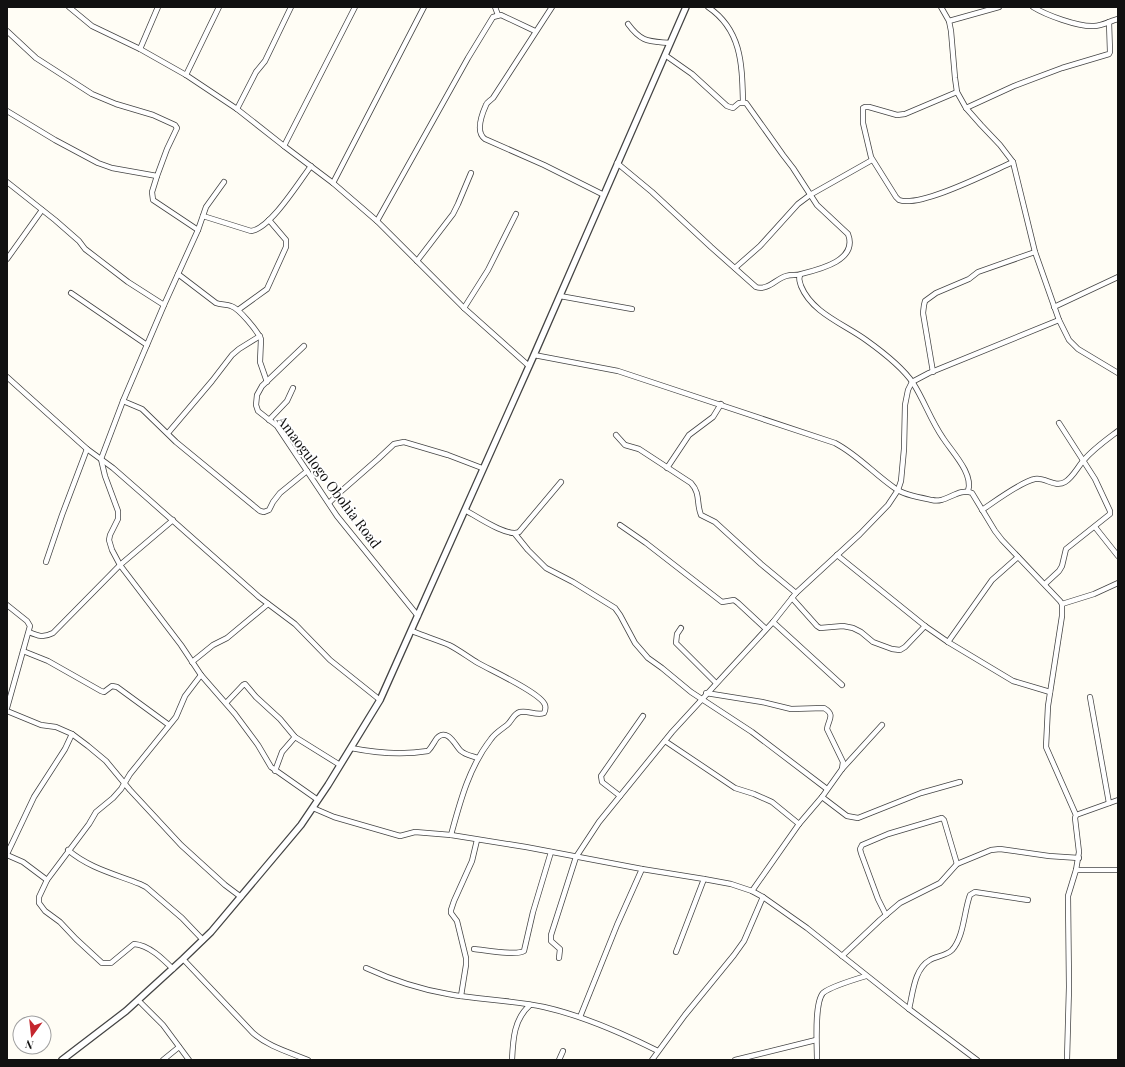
<svg xmlns="http://www.w3.org/2000/svg" width="1125" height="1067" viewBox="0 0 1125 1067" font-family="'Playfair Display',serif">
<style>
.lines{fill:none;stroke-linecap:round;stroke-linejoin:round}
.minor-casing{stroke:#444;stroke-width:6}
.tertiary-casing{stroke:#444;stroke-width:8}
.minor{stroke:#fff;stroke-width:4.5}
.tertiary{stroke:#fff;stroke-width:5.5}
.labels{text-anchor:middle;stroke-width:4;stroke-linejoin:round;paint-order:stroke}
.street-label{font-size:14px;fill:#111;stroke:#fff}
</style>
<rect width="100%" height="100%" fill="#fffdf5"/>
<g class="lines">
<defs>
<g id="minor">
<path d="M 69,7 L 92,26 L 140,49 L 186,75 L 237,109 L 284,146"/>
<path d="M 355,7 L 284,146 L 333,183 L 377,221"/>
<path d="M 495,7 L 498,15"/>
<path d="M 552,7 L 493,98 C 490,101 487,102 486,105 C 482,114 475,132 485,139 L 544,165 L 604,195"/>
<path d="M 708,7 C 742,30 742,65 743,102"/>
<path d="M 941,7 L 949,21 L 951,31 L 955,78 L 957,92 L 966,108 L 981,125 L 1000,145 L 1013,162 L 1035,252 L 1059,320 L 1069,340 L 1078,349 L 1118,373"/>
<path d="M 1033,7 C 1046,15 1078,27 1094,26 C 1102,26 1110,21 1118,19"/>
<path d="M 949,21 L 999,7"/>
<path d="M 628,24 C 642,43 649,41 670,43"/>
<path d="M 7,31 L 36,58 L 92,94 L 116,104 L 153,115 L 175,125 L 177,128 L 167,149 L 157,176 L 112,168 L 98,163 L 55,140 L 7,111"/>
<path d="M 140,49 L 158,7"/>
<path d="M 186,75 L 219,7"/>
<path d="M 957,92 L 905,114 L 897,115 L 869,107 L 865,107 L 863,108 L 863,123 L 871,157 L 896,197 L 899,200 C 920,208 990,172 1013,162"/>
<path d="M 966,108 L 1014,86 L 1062,68 L 1109,54 L 1110,52 L 1109,22"/>
<path d="M 237,109 L 256,72 L 265,61 L 291,7"/>
<path d="M 617,163 L 652,192 L 711,247 L 756,287 C 767,291 776,279 786,276 C 792,274 796,276 801,274 C 821,269 858,260 848,234 L 817,205 L 793,168 L 783,155 L 746,103 L 739,103 L 733,108 L 727,106 L 692,74 L 665,55"/>
<path d="M 157,176 L 152,192 L 153,200 L 198,230"/>
<path d="M 7,182 L 55,220 L 79,241 L 85,249 L 128,282 L 164,305 L 198,230 L 206,207 L 224,182"/>
<path d="M 333,183 L 424,7"/>
<path d="M 203,216 L 251,231 C 270,229 299,182 311,166"/>
<path d="M 7,259 L 42,210"/>
<path d="M 417,261 L 453,214 L 458,204 L 471,173"/>
<path d="M 735,268 L 760,246 L 798,204 L 810,195 L 872,160"/>
<path d="M 178,274 L 216,303 C 221,305 226,304 231,306 C 240,309 257,331 261,339 L 260,362 L 267,382"/>
<path d="M 800,275 C 798,279 800,282 801,286 C 812,313 844,324 866,340 C 880,350 903,368 913,383 C 924,400 931,421 943,438 C 952,452 974,474 968,491"/>
<path d="M 71,293 L 147,345"/>
<path d="M 560,296 L 632,309"/>
<path d="M 164,305 L 123,401 L 101,459 L 105,476 L 118,511 L 118,519 L 110,535 L 109,540 L 112,550 L 120,565 L 181,645 L 201,675 L 235,714 L 258,745 L 271,767 L 318,800"/>
<path d="M 1054,307 L 1118,277"/>
<path d="M 464,308 L 488,270 L 516,214"/>
<path d="M 238,310 L 267,289 L 286,247 L 286,240 L 269,220"/>
<path d="M 304,346 L 262,386 L 257,395 L 256,405 L 258,411 L 277,426 L 337,516 L 418,616"/>
<path d="M 534,355 L 618,371 L 835,443 C 858,455 875,475 896,489 C 904,495 922,498 932,500 C 946,504 958,487 972,493 L 995,531 L 1002,540 L 1060,601 L 1062,604 L 1062,616 L 1048,706 L 1046,747 L 1076,815 L 1075,818 L 1079,852 L 1076,870 L 1068,896 L 1069,987 L 1067,1060"/>
<path d="M 529,366 L 464,308 L 377,221 L 468,58 L 493,17 L 501,15 L 535,31"/>
<path d="M 933,372 L 923,313 L 924,305 L 925,301 L 936,293 L 969,279 L 978,272 L 1035,252"/>
<path d="M 7,377 L 87,449 L 113,468 L 145,496 L 259,597 L 295,624 L 330,660 L 380,700"/>
<path d="M 123,401 L 142,409 L 176,442 L 260,511 L 264,512 L 269,510 L 273,502 L 280,493 L 307,471"/>
<path d="M 269,420 L 287,401 L 293,388"/>
<path d="M 168,433 L 212,381 L 232,355 L 239,349 L 260,336"/>
<path d="M 616,435 L 625,445 L 639,449 L 691,483 C 701,494 696,503 701,515 L 715,522 L 761,564 L 796,593"/>
<path d="M 667,468 L 689,435 L 713,417 L 721,404"/>
<path d="M 329,503 L 338,494 L 378,459 L 394,444 L 404,442 L 448,455 L 482,468"/>
<path d="M 465,510 C 476,516 508,538 519,532 L 561,482"/>
<path d="M 982,510 C 994,502 1022,481 1035,479 C 1045,477 1055,488 1065,482 C 1073,477 1077,468 1083,461 C 1093,449 1106,440 1118,431"/>
<path d="M 620,525 L 646,543 L 722,602 L 734,600 L 738,603 L 766,629"/>
<path d="M 1095,527 L 1118,556"/>
<path d="M 515,534 L 528,550 L 546,568 L 573,582 L 615,608 L 620,615 L 635,643 L 648,658 L 662,668 L 691,692 L 752,732 L 827,789"/>
<path d="M 837,555 L 925,626 L 948,642 L 1013,681 L 1050,692"/>
<path d="M 46,562 L 62,515 L 87,449"/>
<path d="M 1045,584 L 1059,571 L 1062,566 L 1066,549 L 1110,514 L 1110,511 L 1095,479 L 1059,423"/>
<path d="M 792,598 L 817,626 L 820,628 L 843,626 L 853,628 L 861,632 L 873,642 L 892,649 L 900,650 L 905,647 L 925,626"/>
<path d="M 1062,604 L 1094,594 L 1118,583"/>
<path d="M 7,605 L 27,621 L 30,626 L 7,708"/>
<path d="M 773,622 L 842,685"/>
<path d="M 681,628 L 677,634 L 676,643 L 716,683"/>
<path d="M 412,631 C 424,636 437,640 449,645 C 459,650 468,657 478,663 C 490,670 541,693 545,705 C 546,708 545,711 544,713 C 536,716 528,710 520,712 C 513,714 512,721 507,725 C 502,729 495,733 491,739 C 469,767 460,802 451,835"/>
<path d="M 29,632 C 38,636 43,638 53,633 L 120,565 L 173,520"/>
<path d="M 948,642 L 992,580 L 1018,557"/>
<path d="M 23,651 L 48,661 L 101,691 L 104,692 L 112,686 L 117,687 L 169,725"/>
<path d="M 192,662 L 213,645 L 227,638 L 268,604"/>
<path d="M 706,693 L 762,702 L 791,709 L 824,708 C 836,715 828,720 827,729 L 843,762 L 842,769"/>
<path d="M 1090,697 L 1109,803"/>
<path d="M 226,703 L 243,685 L 245,684 L 256,697 L 280,719 L 295,737 L 340,765"/>
<path d="M 7,711 L 41,725 L 56,727 L 72,734 L 88,746 L 106,761 L 130,790 L 181,845 L 225,885 L 241,897"/>
<path d="M 665,741 L 735,788 L 754,794 L 772,802 L 799,824"/>
<path d="M 351,748 C 376,753 403,755 428,751 C 432,747 434,742 437,738 C 448,727 456,747 461,751 C 465,755 473,756 478,758"/>
<path d="M 275,771 L 282,752 L 295,737"/>
<path d="M 620,796 L 602,782 L 601,776 L 643,716"/>
<path d="M 822,797 L 847,816 L 858,818 L 921,793 L 960,782"/>
<path d="M 313,808 L 334,817 L 400,836 L 415,832 L 451,835 L 526,847 L 642,869 L 704,879 L 731,884 L 752,891 L 763,897 L 807,928 L 909,1009 L 977,1060"/>
<path d="M 1076,815 L 1118,800"/>
<path d="M 68,850 C 89,868 115,874 140,884 L 146,887 L 182,918 L 203,940"/>
<path d="M 7,854 L 34,797 L 65,749 L 72,734"/>
<path d="M 7,855 L 23,862 L 47,880"/>
<path d="M 1076,870 L 1118,870"/>
<path d="M 752,891 L 799,824 L 822,797 L 842,769 L 882,725"/>
<path d="M 886,915 L 878,899 L 861,853 L 860,849 L 862,845 L 888,834 L 942,818 L 944,820 L 957,864"/>
<path d="M 474,949 C 485,950 516,956 524,951 L 533,912 L 551,852"/>
<path d="M 676,952 L 704,879"/>
<path d="M 842,956 L 880,920 L 900,903 L 940,883 L 957,864 L 991,850 L 1000,849 L 1049,856 L 1079,858"/>
<path d="M 559,958 L 560,949 L 551,941 L 551,935 L 576,857 L 599,822 L 672,732 L 773,622 L 796,593 L 860,534 L 888,505 L 898,490 L 901,481 L 904,449 L 905,405 L 908,390 L 912,382 L 929,373 L 1059,320"/>
<path d="M 183,959 L 253,1033 C 269,1047 289,1052 308,1060"/>
<path d="M 366,968 C 392,980 419,989 448,994 C 480,1000 513,1000 544,1007 C 584,1016 622,1033 658,1051"/>
<path d="M 173,969 C 163,959 149,945 134,944 L 111,963 L 102,963 L 76,939 L 60,922 L 45,911 L 39,903 L 39,897 L 47,880 L 89,824 L 96,812 L 113,798 L 121,789 L 130,774 L 176,717 L 185,696 L 201,675"/>
<path d="M 461,996 L 466,965 L 466,958 L 457,921 L 451,913 L 451,910 L 454,901 L 472,861 L 477,840"/>
<path d="M 138,1000 L 163,1025 L 189,1060"/>
<path d="M 909,1009 C 913,993 914,969 930,960 C 936,956 946,956 952,950 C 964,937 964,911 970,895 L 975,892 L 1028,900"/>
<path d="M 580,1017 L 617,925 L 642,869"/>
<path d="M 163,1060 L 179,1047"/>
<path d="M 512,1060 C 513,1039 514,1019 530,1005"/>
<path d="M 559,1060 L 563,1051"/>
<path d="M 652,1060 L 685,1015 L 734,955 L 744,941 L 763,897"/>
<path d="M 735,1060 L 816,1040"/>
<path d="M 817,1060 C 817,1046 814,1003 823,993 C 830,987 856,979 866,976"/>
</g>
<path id="tertiary" d="M 62,1060 L 126,1011 L 183,959 L 211,932 L 301,825 L 328,785 L 380,700 L 534,355 L 686,7"/>
</defs>
<use href="#minor" class="minor-casing"/>
<use href="#tertiary" class="tertiary-casing"/>
<use href="#minor" class="minor"/>
<use href="#tertiary" class="tertiary"/>
</g>
<g class="labels">
<g class="street-label">
<text transform="translate(329 482) rotate(53)" y="5">Amaogulogo Obohia Road</text>
</g>
</g>
<rect width="1125" height="1067" fill="none" stroke="#111111" stroke-width="16"/>
<g transform="translate(32 1035) rotate(195)"><circle r="19" fill="#ffffff" stroke="#a0a0a0"/>
<path d="M0-3L7 15L0 10L-7 15Z" fill="#c4262e"/>
<text y="-6" font-size="11" font-weight="bold" text-anchor="middle" fill="#111111">N</text>
</g>
</svg>
